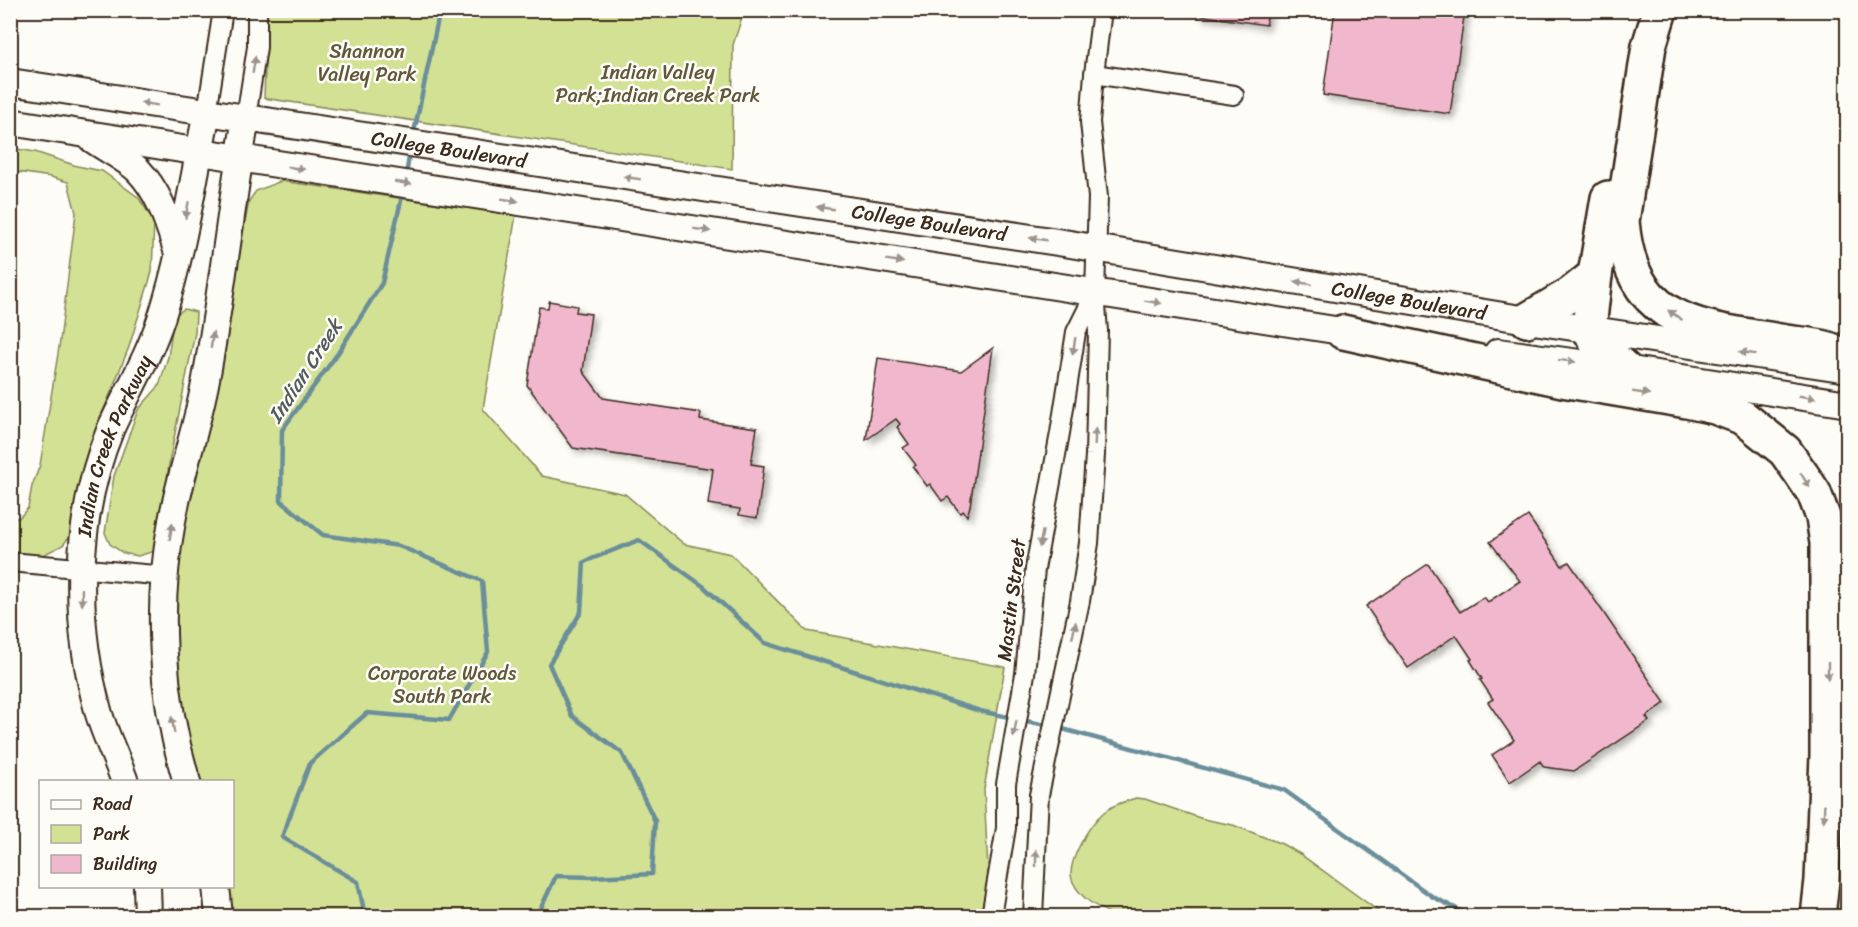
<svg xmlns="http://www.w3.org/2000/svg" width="1858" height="927" viewBox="0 0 1858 927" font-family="Sriracha,sans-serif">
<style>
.green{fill:#d3e194;stroke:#878659;stroke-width:1.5}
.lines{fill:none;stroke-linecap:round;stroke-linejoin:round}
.stream{stroke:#6b8e9a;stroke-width:4.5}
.building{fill:#f1b8cd;stroke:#3b2a1e;stroke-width:1.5;filter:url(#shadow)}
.street-casing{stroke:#3b2a1e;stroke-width:22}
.secondary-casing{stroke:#3b2a1e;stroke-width:30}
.highway-casing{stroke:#3b2a1e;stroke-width:38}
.street{stroke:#fdfcf7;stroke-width:18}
.secondary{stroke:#fdfcf7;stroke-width:26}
.highway{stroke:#fdfcf7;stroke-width:33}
.oneway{fill:#9c938a}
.labels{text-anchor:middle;stroke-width:5;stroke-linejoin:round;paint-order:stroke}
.park-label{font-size:20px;fill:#61583c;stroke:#fdfcf7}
.street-label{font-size:20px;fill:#3b2a1e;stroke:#fdfcf7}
.water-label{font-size:21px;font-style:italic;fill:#535c5c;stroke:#fdfcf7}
</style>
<defs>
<filter id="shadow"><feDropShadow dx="4.5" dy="4.5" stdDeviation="3" flood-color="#0004"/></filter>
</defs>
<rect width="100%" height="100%" fill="#fdfcf7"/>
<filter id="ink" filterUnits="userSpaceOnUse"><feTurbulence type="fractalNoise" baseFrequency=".0167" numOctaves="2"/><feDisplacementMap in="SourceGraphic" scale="12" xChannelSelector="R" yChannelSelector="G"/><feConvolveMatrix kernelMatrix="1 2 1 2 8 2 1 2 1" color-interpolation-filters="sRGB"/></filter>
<g filter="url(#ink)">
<g class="green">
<path d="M 267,11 L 744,11 L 733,45 L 732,169 L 264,98 Z"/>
<path d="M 11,148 L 35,152 L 77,166 L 102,171 L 138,197 L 154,221 L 152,272 L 129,347 L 92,439 L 83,468 L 74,531 L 63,545 L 37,558 L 11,555 L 10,518 L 19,518 L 28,508 L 32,486 L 40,465 L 60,341 L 76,213 L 68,182 L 51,177 L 11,171 Z"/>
<path d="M 281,181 L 516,215 L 483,409 L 542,476 L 625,494 L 684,544 L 731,554 L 807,631 L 1005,667 L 984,789 L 988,871 L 987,898 L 982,916 L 228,916 L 224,887 L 232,886 L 232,782 L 196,782 L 188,756 L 173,639 L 180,524 L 211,404 L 249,201 L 256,191 Z"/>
<path d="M 184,309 L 196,312 L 195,333 L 170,458 L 165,492 L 166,519 L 158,550 L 138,556 L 123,553 L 110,544 L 105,533 L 114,476 L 138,410 L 159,386 L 168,357 L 174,316 Z"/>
<path d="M 1136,798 L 1145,799 L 1203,819 L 1233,825 L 1282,844 L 1300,854 L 1385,916 L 1115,916 C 1099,908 1081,900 1073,882 C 1064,865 1090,824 1103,813 C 1113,804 1125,802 1136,798 Z"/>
</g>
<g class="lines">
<g class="stream">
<path d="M 413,137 L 440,10"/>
<path d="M 406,175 L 410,151"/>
<path d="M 1021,720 L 1051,726"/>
<path d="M 1059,728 L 1284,790 L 1433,897 L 1471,916"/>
<path d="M 365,916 L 358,882 L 282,837 L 310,763 L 367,713 L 449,720 L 488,652 L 482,581 L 399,546 L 323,535 L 281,501 L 282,430 L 338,353 L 382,283 L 403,192"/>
<path d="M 371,916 L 399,912 L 411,916"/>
<path d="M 535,916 L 539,912 L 556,876 L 592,877 L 652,874 L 655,821 L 622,753 L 572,716 L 549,664 L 581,612 L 584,562 L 639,540 L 703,586 L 765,643 L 980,711 L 1013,718"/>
</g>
</g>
<g class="building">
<path d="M 1198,10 L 1268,10 L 1266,25 L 1198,15 Z"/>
<path d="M 1335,10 L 1465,10 L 1450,114 L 1323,95 Z"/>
<path d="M 549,301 L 577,306 L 576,312 L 591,314 L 583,371 L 603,398 L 701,413 L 700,420 L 757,428 L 751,464 L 764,466 L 757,518 L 739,515 L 740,509 L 708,504 L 713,469 L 573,448 L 527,385 L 539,307 L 548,308 Z"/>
<path d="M 993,348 L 970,506 L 967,516 L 964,511 L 960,513 L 948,497 L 942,501 L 930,484 L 927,486 L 913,467 L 916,465 L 903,448 L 909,444 L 897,427 L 900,424 L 896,419 L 866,440 L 878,358 L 961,371 Z"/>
<path d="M 1528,516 L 1562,566 L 1569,562 L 1665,703 L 1646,717 L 1649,721 L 1574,771 L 1544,767 L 1540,761 L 1510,782 L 1492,755 L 1514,740 L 1488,702 L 1493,699 L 1480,680 L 1482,679 L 1470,660 L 1472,659 L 1456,635 L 1408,668 L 1366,606 L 1428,564 L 1460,612 L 1484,597 L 1488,602 L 1520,581 L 1490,542 Z"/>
</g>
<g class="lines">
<defs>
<g id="street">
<path d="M 1094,74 L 1234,95"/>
<path d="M 207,112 L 223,10"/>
<path d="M 246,118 L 257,47 L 257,10"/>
<path d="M 10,562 L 166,576"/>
<path d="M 991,916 L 1006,828 L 1006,784 L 1025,674 L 1035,569 L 1060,433 L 1076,332 L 1095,294"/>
<path d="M 1033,916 L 1039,795 L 1080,601 L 1089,543 L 1095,455 L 1098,331 L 1095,293 L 1098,197 L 1090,122 L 1094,74 L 1102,10"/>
</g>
<g id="secondary">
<path id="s1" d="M 10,82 L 1064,243 L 1527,320 L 1848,369"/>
<path d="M 10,122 L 1360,334"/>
<path d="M 92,139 C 106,149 125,158 138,170 C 161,194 168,223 178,253"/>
<path d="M 1498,352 L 1625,369 L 1848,404"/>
<path id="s2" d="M 125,782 C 117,759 106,737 99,714 C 73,622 74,517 111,428 C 128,391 149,356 162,316 C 183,250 193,181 207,112"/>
<path d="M 187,782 C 161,698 156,606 172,521 C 181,473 197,427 206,379 C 222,293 231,205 246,118"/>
<path d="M 147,886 L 148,916"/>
<path d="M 216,886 L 219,916"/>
</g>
<g id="highway">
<path d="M 1660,10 L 1649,46 L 1622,221 C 1631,327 1699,327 1786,342 C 1799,344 1820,345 1831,350 C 1837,352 1843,361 1848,366"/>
<path d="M 1608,198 L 1595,275 L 1589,328 L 1596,342 L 1625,369"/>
<path d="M 1527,320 L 1571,294 L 1595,275"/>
<path d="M 1343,332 L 1562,380 L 1687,401 L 1715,407 L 1744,418 L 1785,451 L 1802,475 L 1814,493 L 1823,517 L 1827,543 L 1827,755 L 1822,880 L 1818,916"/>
</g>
</defs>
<use href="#street" class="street-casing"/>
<use href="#secondary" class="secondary-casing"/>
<use href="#highway" class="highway-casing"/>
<use href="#street" class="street"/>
<use href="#secondary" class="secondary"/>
<use href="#highway" class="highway"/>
</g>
<defs><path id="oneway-solid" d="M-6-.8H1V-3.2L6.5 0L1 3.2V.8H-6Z" transform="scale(1.5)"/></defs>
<g class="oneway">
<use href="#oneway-solid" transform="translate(254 65) rotate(-81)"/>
<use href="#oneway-solid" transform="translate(149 104) rotate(-171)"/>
<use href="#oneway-solid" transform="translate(296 168) rotate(8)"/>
<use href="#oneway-solid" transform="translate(632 178) rotate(-171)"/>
<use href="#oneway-solid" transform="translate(403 183) rotate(9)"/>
<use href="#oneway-solid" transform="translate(510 200) rotate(9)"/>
<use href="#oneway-solid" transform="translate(825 208) rotate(-172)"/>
<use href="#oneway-solid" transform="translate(187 210) rotate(101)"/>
<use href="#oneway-solid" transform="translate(702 230) rotate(9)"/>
<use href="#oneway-solid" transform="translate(1038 239) rotate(-172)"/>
<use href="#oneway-solid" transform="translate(895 261) rotate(9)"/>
<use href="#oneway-solid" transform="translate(1303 283) rotate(-171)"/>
<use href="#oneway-solid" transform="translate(1153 302) rotate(9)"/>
<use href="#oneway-solid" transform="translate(1675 315) rotate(-146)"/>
<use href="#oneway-solid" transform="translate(212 340) rotate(-82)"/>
<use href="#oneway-solid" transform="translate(1074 346) rotate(99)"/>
<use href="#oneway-solid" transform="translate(1748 353) rotate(-171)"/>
<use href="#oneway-solid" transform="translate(1567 361) rotate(7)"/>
<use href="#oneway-solid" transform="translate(1641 393) rotate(9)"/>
<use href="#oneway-solid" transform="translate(1807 397) rotate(9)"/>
<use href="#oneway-solid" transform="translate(1095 437) rotate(-88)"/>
<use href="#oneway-solid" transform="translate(1805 480) rotate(58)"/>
<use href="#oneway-solid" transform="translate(171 531) rotate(-81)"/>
<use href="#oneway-solid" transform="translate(1041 539) rotate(101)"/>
<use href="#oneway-solid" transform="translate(82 597) rotate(89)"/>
<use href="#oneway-solid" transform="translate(1074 630) rotate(-78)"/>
<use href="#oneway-solid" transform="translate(1828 671) rotate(90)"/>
<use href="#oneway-solid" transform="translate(173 725) rotate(-100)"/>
<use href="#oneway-solid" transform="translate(1015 729) rotate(100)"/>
<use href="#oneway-solid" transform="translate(1824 813) rotate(92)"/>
<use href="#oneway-solid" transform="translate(1036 858) rotate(-90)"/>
</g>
</g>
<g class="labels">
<g class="park-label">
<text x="367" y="58">Shannon<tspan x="367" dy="23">Valley Park</tspan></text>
<text x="658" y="79">Indian Valley<tspan x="658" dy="23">Park;Indian Creek Park</tspan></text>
<text x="442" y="680">Corporate Woods<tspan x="442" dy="23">South Park</tspan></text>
</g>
<g class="street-label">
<text dy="7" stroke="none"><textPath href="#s1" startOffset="444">College Boulevard</textPath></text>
<text dy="7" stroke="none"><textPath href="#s1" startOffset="930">College Boulevard</textPath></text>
<text dy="7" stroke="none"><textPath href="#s1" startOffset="1416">College Boulevard</textPath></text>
<text dy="7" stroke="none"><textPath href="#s2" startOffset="348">Indian Creek Parkway</textPath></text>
<text transform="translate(1011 600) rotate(-83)" y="7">Mastin Street</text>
</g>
<g class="water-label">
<text transform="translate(305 371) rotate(-57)" y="7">Indian Creek</text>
</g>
</g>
<rect width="1858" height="927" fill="none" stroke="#fdfcf7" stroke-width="36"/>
<rect x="18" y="18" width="1822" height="891" fill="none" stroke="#3b2a1e" stroke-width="2" filter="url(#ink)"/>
<rect x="39" y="780" width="195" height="108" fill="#fdfcf7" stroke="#afa8a0" stroke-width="1.5"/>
<rect x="51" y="800" width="30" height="9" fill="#fdfcf7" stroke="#afa8a0" stroke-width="1.5"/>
<text x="93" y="810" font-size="18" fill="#3b2a1e">Road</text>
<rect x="51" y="825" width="30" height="18" fill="#d3e194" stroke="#afa8a0" stroke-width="1.5"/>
<text x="93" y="840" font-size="18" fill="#3b2a1e">Park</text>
<rect x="51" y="855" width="30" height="18" fill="#f1b8cd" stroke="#afa8a0" stroke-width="1.5"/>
<text x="93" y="870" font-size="18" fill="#3b2a1e">Building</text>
</svg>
